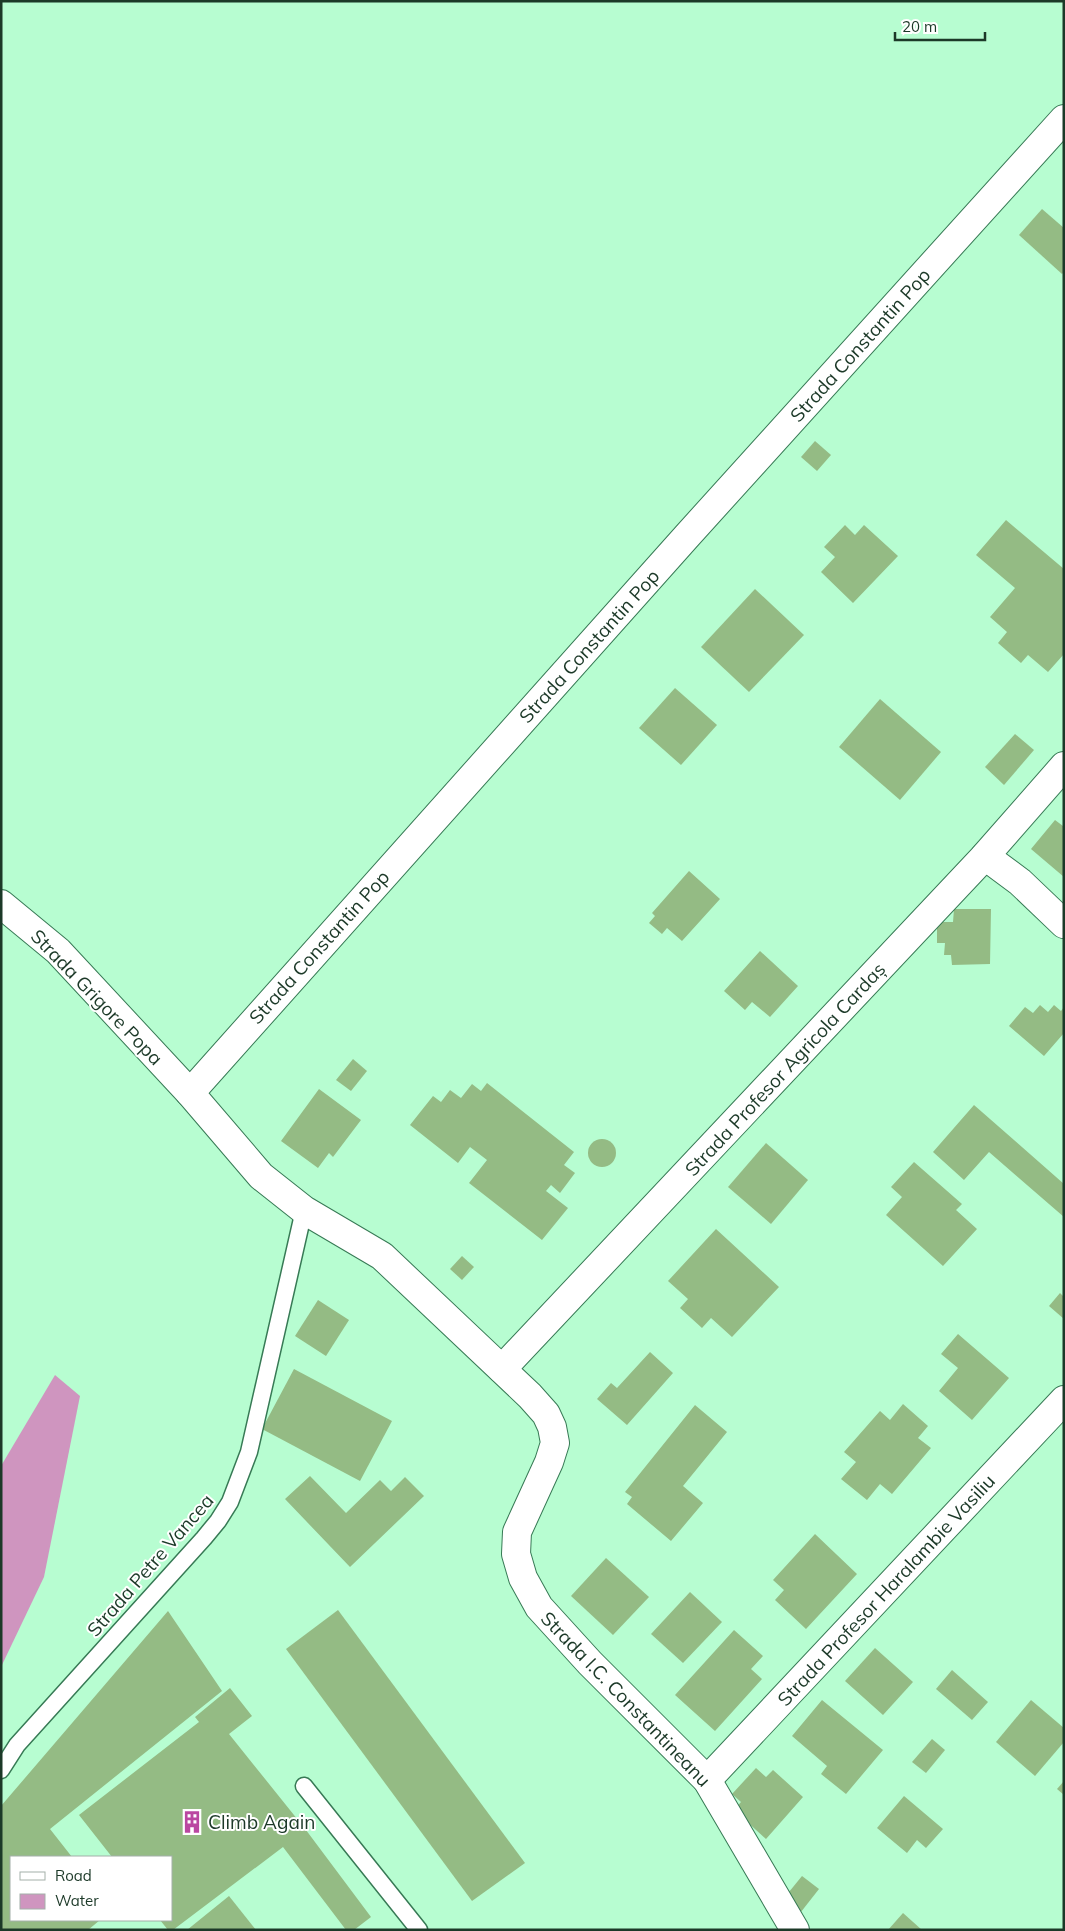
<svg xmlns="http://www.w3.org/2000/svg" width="1065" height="1931" viewBox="0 0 1065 1931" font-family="Mulish,sans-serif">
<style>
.water{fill:#cf95bf}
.building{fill:#94bb84}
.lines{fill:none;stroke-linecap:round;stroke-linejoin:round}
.service-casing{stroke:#377a55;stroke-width:19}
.minor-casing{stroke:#377a55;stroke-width:30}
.service{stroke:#fff;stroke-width:16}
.minor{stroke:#fff;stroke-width:28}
.labels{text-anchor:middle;stroke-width:4;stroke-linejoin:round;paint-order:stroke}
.street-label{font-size:19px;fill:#1c3928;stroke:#fff}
.poi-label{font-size:19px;fill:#1c3928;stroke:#fff;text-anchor:start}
</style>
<rect width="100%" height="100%" fill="#b7fdd1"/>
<path class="water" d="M 55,1375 L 80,1396 L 44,1577 L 1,1667 L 1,1466 Z"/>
<g class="building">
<path d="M 1042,209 L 1064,228 L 1064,272 L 1062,274 L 1019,235 Z"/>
<path d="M 815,441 L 831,455 L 817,471 L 801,457 Z"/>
<path d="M 1006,520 L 1064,569 L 1064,654 L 1048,672 L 1028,655 L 1021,663 L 998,643 L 1007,632 L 990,617 L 1015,588 L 976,555 Z"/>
<path d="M 845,525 L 855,535 L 864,525 L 898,556 L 853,603 L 821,572 L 835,557 L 824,547 Z"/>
<path d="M 755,589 L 804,635 L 749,692 L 701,647 Z"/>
<path d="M 675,688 L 717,725 L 681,765 L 639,728 Z"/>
<path d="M 880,699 L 941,752 L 900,800 L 839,747 Z"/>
<path d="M 1015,734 L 1034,750 L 1004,785 L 985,767 Z"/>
<path d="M 1055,820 L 1063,826 L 1064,825 L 1064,877 L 1031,849 Z"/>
<path d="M 689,871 L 720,899 L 682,941 L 667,928 L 662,934 L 649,923 L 655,916 L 652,913 Z"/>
<path d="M 954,909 L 991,909 L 990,964 L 952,965 L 951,955 L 944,955 L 945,943 L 937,943 L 937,922 L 953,922 Z"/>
<path d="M 760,951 L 798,986 L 770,1017 L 752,1002 L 745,1010 L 724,991 Z"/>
<path d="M 1040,1005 L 1048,1012 L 1054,1005 L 1061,1011 L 1064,1007 L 1064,1033 L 1044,1056 L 1009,1026 L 1025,1007 L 1033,1013 Z"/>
<path d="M 353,1059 L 367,1071 L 351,1091 L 336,1080 Z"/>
<path d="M 487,1083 L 574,1152 L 564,1165 L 575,1173 L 560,1193 L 551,1185 L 546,1191 L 568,1208 L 542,1240 L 469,1183 L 487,1160 L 470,1147 L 458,1163 L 410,1125 L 433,1096 L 441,1102 L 450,1090 L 461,1098 L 472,1084 L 481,1091 Z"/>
<path d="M 319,1089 L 361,1120 L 333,1157 L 329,1153 L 318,1168 L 281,1141 Z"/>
<path d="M 974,1105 L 1064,1184 L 1064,1217 L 989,1152 L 964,1180 L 933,1152 Z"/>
<circle cx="602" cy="1153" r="14"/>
<path d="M 766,1143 L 808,1180 L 771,1224 L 728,1187 Z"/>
<path d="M 914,1162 L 962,1204 L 956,1210 L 977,1229 L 943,1266 L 886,1215 L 902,1197 L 891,1187 Z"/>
<path d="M 716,1229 L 779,1287 L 732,1337 L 711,1318 L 702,1328 L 680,1308 L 688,1299 L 668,1281 Z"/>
<path d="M 462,1256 L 474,1267 L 462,1280 L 450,1269 Z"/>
<path d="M 1060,1293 L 1064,1297 L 1064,1319 L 1049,1306 Z"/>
<path d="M 318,1300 L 349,1320 L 326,1356 L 295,1336 Z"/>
<path d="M 958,1334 L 1009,1378 L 972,1420 L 939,1391 L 958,1368 L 941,1354 Z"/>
<path d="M 650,1352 L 673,1373 L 627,1425 L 597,1399 L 611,1383 L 617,1388 Z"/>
<path d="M 294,1369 L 392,1421 L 360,1481 L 262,1429 Z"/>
<path d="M 903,1404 L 928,1426 L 918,1438 L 931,1448 L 892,1494 L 880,1484 L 867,1500 L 841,1479 L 856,1462 L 844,1452 L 880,1411 L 890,1420 Z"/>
<path d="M 695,1405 L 727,1432 L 683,1486 L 703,1503 L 671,1541 L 627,1504 L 632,1497 L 625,1492 Z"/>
<path d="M 310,1476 L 346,1513 L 380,1480 L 391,1491 L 405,1477 L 424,1496 L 350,1567 L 285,1499 Z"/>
<path d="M 815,1534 L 857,1574 L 806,1629 L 775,1600 L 784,1590 L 773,1580 Z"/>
<path d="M 606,1558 L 649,1597 L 613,1635 L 571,1596 Z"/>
<path d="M 690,1592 L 722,1622 L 683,1663 L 651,1634 Z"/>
<path d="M 338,1610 L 525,1863 L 472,1901 L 286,1649 Z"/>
<path d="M 168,1611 L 222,1691 L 50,1829 L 72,1857 L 11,1857 L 11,1920 L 100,1920 L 88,1930 L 1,1930 L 1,1806 Z"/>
<path d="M 734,1630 L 763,1656 L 751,1669 L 762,1679 L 715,1731 L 675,1695 Z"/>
<path d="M 875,1648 L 913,1682 L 883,1715 L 845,1681 Z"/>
<path d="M 952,1670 L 988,1702 L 972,1720 L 936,1689 Z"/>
<path d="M 230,1688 L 252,1716 L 229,1734 L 306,1830 L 371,1917 L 354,1930 L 346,1930 L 283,1847 L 173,1930 L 168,1930 L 160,1920 L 171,1920 L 171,1857 L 112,1857 L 79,1815 L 199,1722 L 195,1717 Z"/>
<path d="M 822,1700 L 883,1750 L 846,1794 L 821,1774 L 827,1766 L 792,1736 Z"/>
<path d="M 1031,1700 L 1064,1728 L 1064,1742 L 1035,1776 L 996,1742 Z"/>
<path d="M 932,1739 L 945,1750 L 926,1773 L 912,1762 Z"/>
<path d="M 756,1768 L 766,1777 L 773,1770 L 803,1797 L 766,1839 L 734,1810 L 741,1802 L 732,1794 Z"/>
<path d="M 1064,1781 L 1064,1795 L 1057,1789 Z"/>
<path d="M 904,1796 L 943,1829 L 926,1848 L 917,1840 L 907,1853 L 877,1828 Z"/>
<path d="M 802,1876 L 819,1889 L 797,1917 L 780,1903 Z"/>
<path d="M 229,1896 L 256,1930 L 187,1930 Z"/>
<path d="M 903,1913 L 922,1930 L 888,1930 Z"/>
</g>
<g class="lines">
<defs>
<g id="service">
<path d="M 1,1770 L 17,1745 L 204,1538 L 218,1521 L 230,1502 L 249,1452 L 304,1210"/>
<path d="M 304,1786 L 419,1930"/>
</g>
<g id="minor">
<path d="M 985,856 L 1020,882 L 1064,924"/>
<path d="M 1,904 L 58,951 L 190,1093"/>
<path d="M 502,1369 L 985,856 L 1064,766"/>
<path d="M 707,1780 L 1064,1400"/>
<path d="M 795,1930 L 707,1780 L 590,1663 L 539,1607 L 523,1578 L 516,1554 L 517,1532 L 549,1462 L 555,1443 L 552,1427 L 546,1414 L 530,1396 L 382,1256 L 304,1210 L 261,1176 L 190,1093 L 687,536 L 1064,119"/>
</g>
</defs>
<use href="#service" class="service-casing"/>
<use href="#minor" class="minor-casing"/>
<use href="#service" class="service"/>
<use href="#minor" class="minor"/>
</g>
<defs>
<symbol id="building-bare" viewBox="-9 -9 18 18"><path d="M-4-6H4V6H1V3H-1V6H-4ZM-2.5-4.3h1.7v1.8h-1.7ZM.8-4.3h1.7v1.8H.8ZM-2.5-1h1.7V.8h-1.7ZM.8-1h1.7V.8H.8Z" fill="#ba47a1" stroke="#fff" stroke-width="2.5" paint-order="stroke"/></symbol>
</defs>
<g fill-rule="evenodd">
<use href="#building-bare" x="176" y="1806" width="32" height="32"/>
</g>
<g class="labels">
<g class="street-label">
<text transform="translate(860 345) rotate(-48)" y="7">Strada Constantin Pop</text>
<text transform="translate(589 646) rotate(-48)" y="7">Strada Constantin Pop</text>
<text transform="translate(319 947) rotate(-48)" y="7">Strada Constantin Pop</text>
<text transform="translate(97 997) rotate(46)" y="7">Strada Grigore Popa</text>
<text transform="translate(785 1069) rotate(-47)" y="7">Strada Profesor Agricola Cardaș</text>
<text transform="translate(150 1565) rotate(-49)" y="7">Strada Petre Vancea</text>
<text transform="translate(886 1590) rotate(-47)" y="7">Strada Profesor Haralambie Vasiliu</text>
<text transform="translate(626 1699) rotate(46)" y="7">Strada I.C. Constantineanu</text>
</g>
<g class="poi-label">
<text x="208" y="1829">Climb Again</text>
</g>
</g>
<rect width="1065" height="1931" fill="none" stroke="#1c3928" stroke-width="5"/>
<rect x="10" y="1856" width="162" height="65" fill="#ffffff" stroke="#a4b0a9"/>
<rect x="20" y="1872" width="25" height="8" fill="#ffffff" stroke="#a4b0a9"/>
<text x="55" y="1881" font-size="15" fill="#1c3928">Road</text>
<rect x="20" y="1894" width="25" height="15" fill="#cf95bf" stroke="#a4b0a9"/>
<text x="55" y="1906" font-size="15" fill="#1c3928">Water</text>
<path d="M895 32v8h90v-8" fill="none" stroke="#1c3928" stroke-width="2.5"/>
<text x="902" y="32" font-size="15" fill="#1c3928" stroke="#ffffff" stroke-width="4" paint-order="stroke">20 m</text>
</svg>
